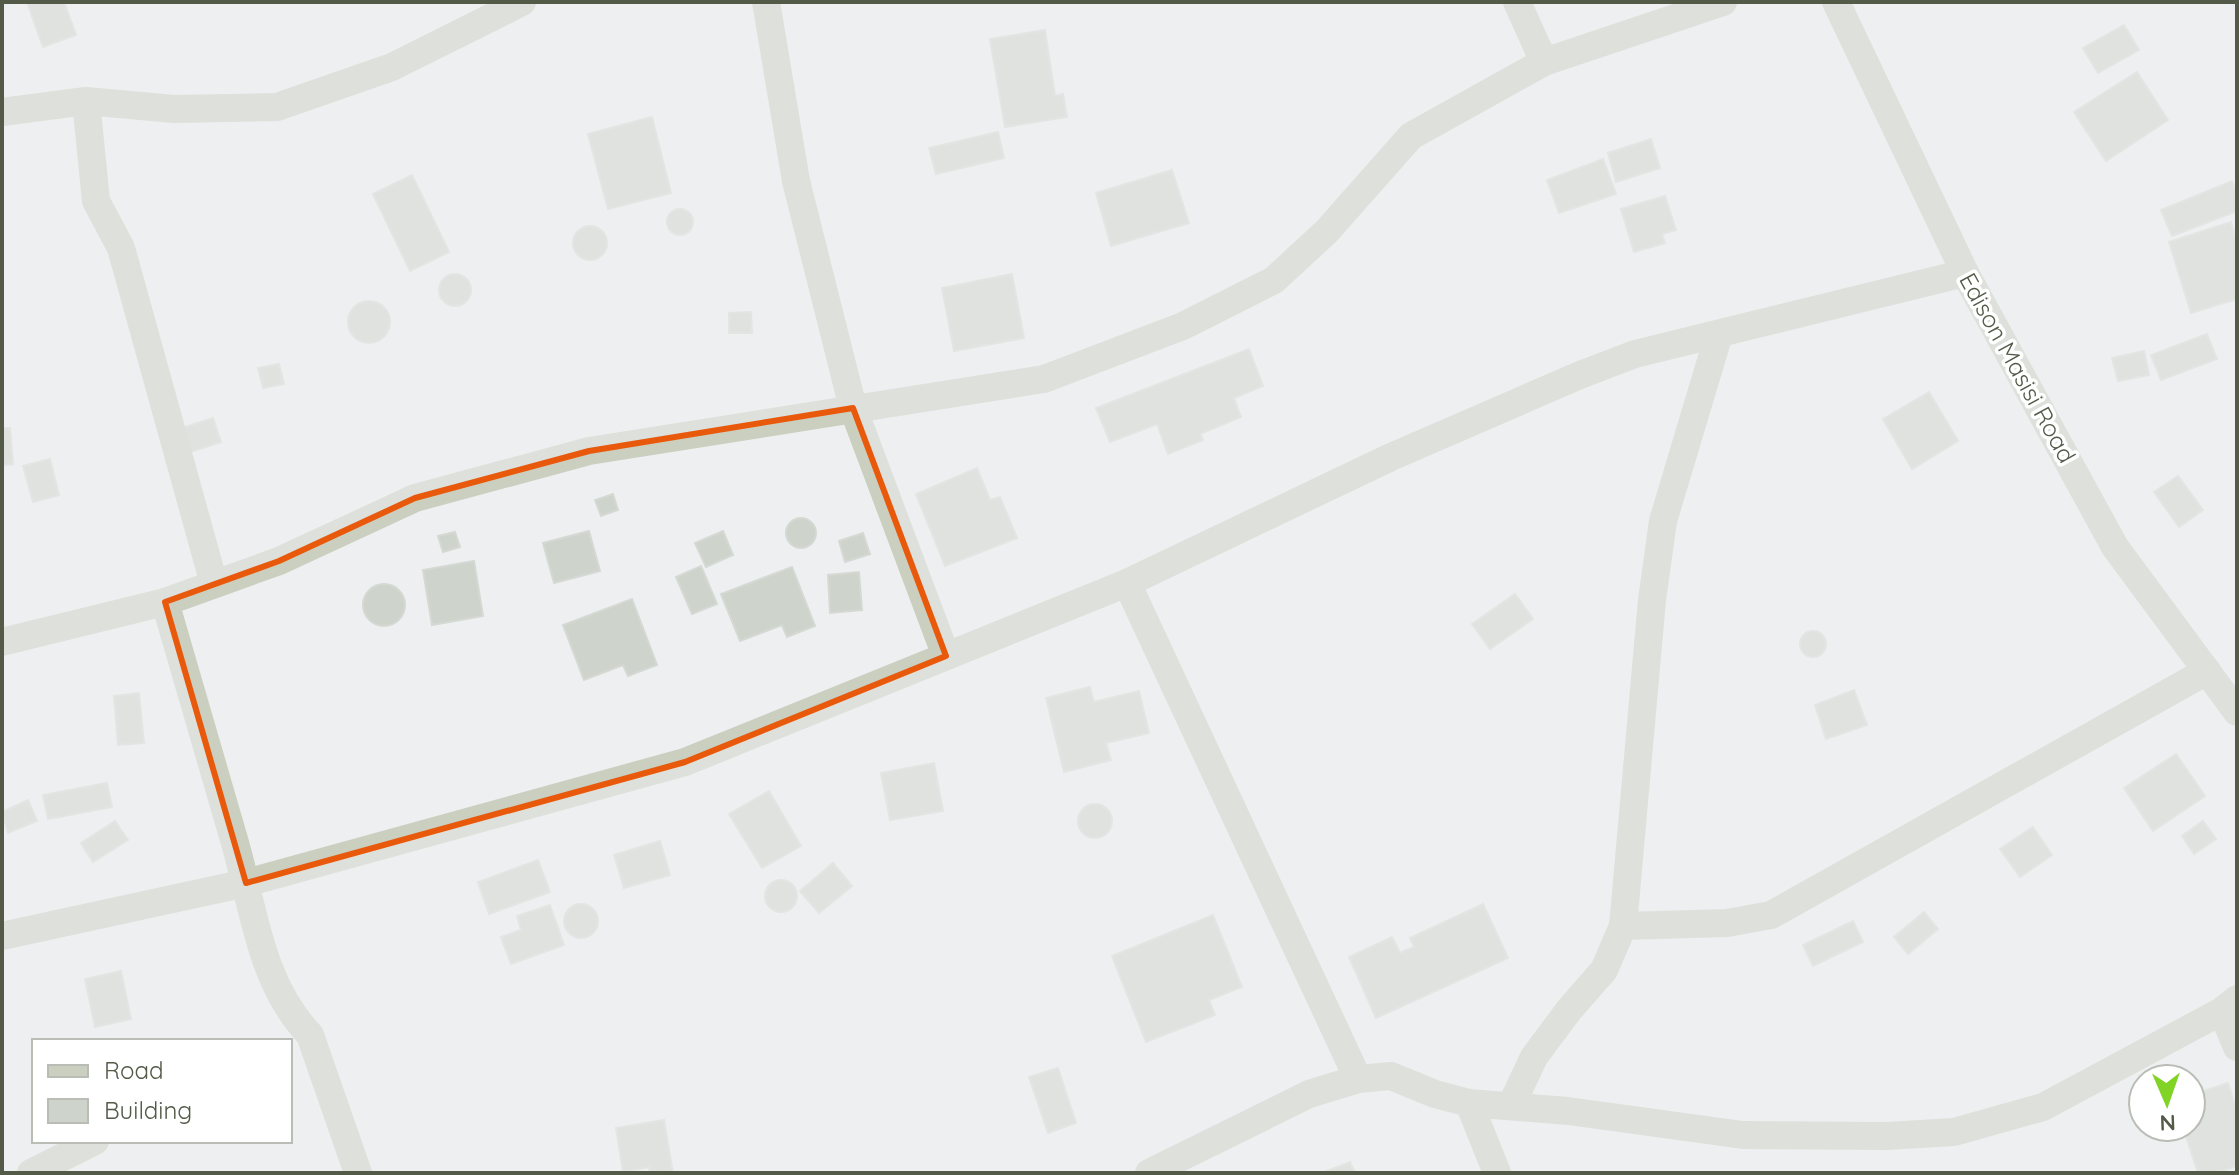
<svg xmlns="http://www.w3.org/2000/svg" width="2239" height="1175" viewBox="0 0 2239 1175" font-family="Quicksand,sans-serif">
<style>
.building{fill:#ced3cc;stroke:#d5d9d3;stroke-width:2}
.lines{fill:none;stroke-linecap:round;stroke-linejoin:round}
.minor{stroke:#cacfc0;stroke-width:28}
.marked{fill:none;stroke:#e8590c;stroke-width:6;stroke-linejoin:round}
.labels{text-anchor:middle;stroke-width:7;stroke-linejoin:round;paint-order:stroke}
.street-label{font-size:24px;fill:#535a48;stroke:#fff}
</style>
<rect width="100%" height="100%" fill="#eeeff1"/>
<g class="building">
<path d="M 27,2 L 64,2 L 76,35 L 43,47 Z"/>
<path d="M 2124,25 L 2139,50 L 2098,73 L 2083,48 Z"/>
<path d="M 1045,30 L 1055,96 L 1063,94 L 1067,117 L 1005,127 L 990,39 Z"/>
<path d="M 2137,72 L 2168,120 L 2106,161 L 2074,112 Z"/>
<path d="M 652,117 L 671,193 L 608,209 L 588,134 Z"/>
<path d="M 998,132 L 1004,158 L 936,174 L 929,148 Z"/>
<path d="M 1651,139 L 1660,168 L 1616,182 L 1608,153 Z"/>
<path d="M 1603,159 L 1616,194 L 1559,213 L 1547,180 Z"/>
<path d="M 1172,170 L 1189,223 L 1111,246 L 1096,193 Z"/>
<path d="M 412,175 L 449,252 L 410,271 L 373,194 Z"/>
<path d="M 2232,181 L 2237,195 L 2237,211 L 2172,236 L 2161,210 Z"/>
<path d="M 1665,196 L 1676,230 L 1662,234 L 1665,243 L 1634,252 L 1621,209 Z"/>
<circle cx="680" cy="222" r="13"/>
<path d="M 2231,222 L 2237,242 L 2237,299 L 2191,313 L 2169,242 Z"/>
<circle cx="590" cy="243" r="17"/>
<circle cx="455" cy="290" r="16"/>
<path d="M 1012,274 L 1024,338 L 954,351 L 942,288 Z"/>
<circle cx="369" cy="322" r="21"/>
<path d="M 751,312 L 752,333 L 729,333 L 729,313 Z"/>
<path d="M 2207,334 L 2217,359 L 2161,380 L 2151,355 Z"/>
<path d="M 1249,349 L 1263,386 L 1234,398 L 1241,417 L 1200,434 L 1203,440 L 1168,454 L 1157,424 L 1110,442 L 1096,408 Z"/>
<path d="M 2144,351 L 2149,375 L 2118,381 L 2112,358 Z"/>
<path d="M 279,364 L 284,384 L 263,388 L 258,368 Z"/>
<path d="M 1929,392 L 1958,441 L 1912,469 L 1883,419 Z"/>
<path d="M 213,418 L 221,442 L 181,455 L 173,431 Z"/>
<path d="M 2,428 L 10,428 L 13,464 L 2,465 Z"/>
<path d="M 50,459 L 59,495 L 33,502 L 23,466 Z"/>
<path d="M 977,468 L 990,500 L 1000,497 L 1017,538 L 945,566 L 916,494 Z"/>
<path d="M 2178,476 L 2203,510 L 2179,527 L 2154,492 Z"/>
<path d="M 613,494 L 618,510 L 601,516 L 595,500 Z"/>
<circle cx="801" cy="533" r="15"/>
<path d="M 589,531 L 600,571 L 554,583 L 543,543 Z"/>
<path d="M 723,531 L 733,555 L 706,567 L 695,543 Z"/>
<path d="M 455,532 L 460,547 L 443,552 L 438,536 Z"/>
<path d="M 863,533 L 870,554 L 845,562 L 839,541 Z"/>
<path d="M 474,561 L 483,616 L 432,625 L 423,570 Z"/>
<path d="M 701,566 L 717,604 L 692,614 L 676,577 Z"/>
<path d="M 792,567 L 815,626 L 787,637 L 782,625 L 740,641 L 721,594 Z"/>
<path d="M 859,572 L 862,610 L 830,613 L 828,575 Z"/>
<circle cx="384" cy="605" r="21"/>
<path d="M 1515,594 L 1533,619 L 1490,649 L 1472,624 Z"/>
<path d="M 632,599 L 657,665 L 628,676 L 623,665 L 584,680 L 563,625 Z"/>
<circle cx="1813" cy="644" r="13"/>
<path d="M 1090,687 L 1094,702 L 1139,691 L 1149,733 L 1106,743 L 1111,760 L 1064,772 L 1046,698 Z"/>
<path d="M 1854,690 L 1867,725 L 1826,739 L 1815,705 Z"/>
<path d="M 139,693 L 144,743 L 118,745 L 114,696 Z"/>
<path d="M 2176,754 L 2205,796 L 2153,831 L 2124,788 Z"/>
<path d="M 934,763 L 943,811 L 890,820 L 881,773 Z"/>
<path d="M 107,783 L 112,807 L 48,819 L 43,795 Z"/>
<path d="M 769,791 L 801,846 L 762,868 L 729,814 Z"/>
<path d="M 28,800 L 37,821 L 8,833 L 2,812 Z"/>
<circle cx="1095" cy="821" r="17"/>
<path d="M 115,821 L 128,840 L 93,862 L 81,843 Z"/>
<path d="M 2203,821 L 2216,839 L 2194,854 L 2182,836 Z"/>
<path d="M 2033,827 L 2052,855 L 2020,877 L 2000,849 Z"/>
<path d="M 660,841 L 670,875 L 624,888 L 614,855 Z"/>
<path d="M 538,860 L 550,892 L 489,914 L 478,882 Z"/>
<path d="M 833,863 L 852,886 L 819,913 L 800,891 Z"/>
<circle cx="781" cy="896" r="16"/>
<path d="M 1483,904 L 1508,958 L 1376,1018 L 1349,957 L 1392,937 L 1400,953 L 1414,947 L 1410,938 Z"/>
<circle cx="581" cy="921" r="17"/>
<path d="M 550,905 L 564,945 L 511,964 L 501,937 L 521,930 L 517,916 Z"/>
<path d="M 1924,912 L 1938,929 L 1908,954 L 1894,937 Z"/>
<path d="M 1213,915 L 1242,987 L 1209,1000 L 1215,1015 L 1146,1042 L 1112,956 Z"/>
<path d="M 1853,921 L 1863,942 L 1813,966 L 1803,945 Z"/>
<path d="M 121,971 L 131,1019 L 95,1027 L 85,979 Z"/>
<path d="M 1058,1068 L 1076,1123 L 1048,1133 L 1029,1077 Z"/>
<path d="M 2228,1083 L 2237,1112 L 2237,1166 L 2215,1173 L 2198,1173 L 2183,1127 L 2191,1127 L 2191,1095 Z"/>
<path d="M 664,1120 L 673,1173 L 650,1173 L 649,1167 L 623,1172 L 616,1128 Z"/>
<path d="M 1350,1162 L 1355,1173 L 1322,1173 Z"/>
</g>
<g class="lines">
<g class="minor">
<path d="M 766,2 L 796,181 L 853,408 L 946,656"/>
<path d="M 1517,2 L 1544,62"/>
<path d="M 1836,2 L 1965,273 L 2115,547 L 2237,712"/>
<path d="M 86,101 L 96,201 L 121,248 L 214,584"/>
<path d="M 2,112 L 86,101 L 174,109 L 277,107 L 392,67 L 522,2"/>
<path d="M 1127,583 L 1358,1079"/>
<path d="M 165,602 C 188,682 212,763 235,843 C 254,909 260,983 310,1035 L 358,1173"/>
<path d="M 2,642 L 165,602 L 279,561 L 415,498 L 589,451 L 1044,379 L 1183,326 L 1274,280 L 1327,231 L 1411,136 L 1544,62 L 1723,2"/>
<path d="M 1623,926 L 1727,923 L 1771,915 L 2207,671"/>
<path d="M 2,936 L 246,883 L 685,762 L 1127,583 L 1391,457 L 1580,375 L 1635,354 L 1965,273"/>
<path d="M 2222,1011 L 2237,1047"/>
<path d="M 1469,1103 L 1497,1173"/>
<path d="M 1511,1106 L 1534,1057 L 1569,1010 L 1604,970 L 1623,926 L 1652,600 L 1663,521 L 1719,334"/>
<path d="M 31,1173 L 95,1141"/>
<path d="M 1149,1173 L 1309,1094 L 1358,1079 L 1391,1076 L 1435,1094 L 1469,1103 L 1568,1111 L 1743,1135 L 1887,1136 L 1954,1132 L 2043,1107 L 2222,1011 L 2237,999"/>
</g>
</g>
<path d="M0 0H2239V1175H0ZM 853,408 L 946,656 L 685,762 L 246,883 L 165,602 L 279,561 L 415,498 L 589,451 Z" fill="#eeeff1" fill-opacity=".55" fill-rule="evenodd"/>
<path class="marked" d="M 853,408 L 946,656 L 685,762 L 246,883 L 165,602 L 279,561 L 415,498 L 589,451 Z"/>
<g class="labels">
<g class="street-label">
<text transform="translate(2017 368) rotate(61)" y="8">Edison Masisi Road</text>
</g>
</g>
<rect width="2239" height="1175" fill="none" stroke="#535a48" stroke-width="8"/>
<rect x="32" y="1039" width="260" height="104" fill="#ffffff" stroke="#babdb6" stroke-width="2"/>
<rect x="48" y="1065" width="40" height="12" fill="#cacfc0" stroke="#babdb6" stroke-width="2"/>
<text x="104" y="1079" font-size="24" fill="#535a48">Road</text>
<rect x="48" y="1099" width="40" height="24" fill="#ced3cc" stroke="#babdb6" stroke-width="2"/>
<text x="104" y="1119" font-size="24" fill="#535a48">Building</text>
<g transform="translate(2167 1103) rotate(178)"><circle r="38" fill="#ffffff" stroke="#babdb6" stroke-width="2"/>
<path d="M0-6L14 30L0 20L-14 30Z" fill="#81d326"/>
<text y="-12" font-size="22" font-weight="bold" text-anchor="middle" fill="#535a48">N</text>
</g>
</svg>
